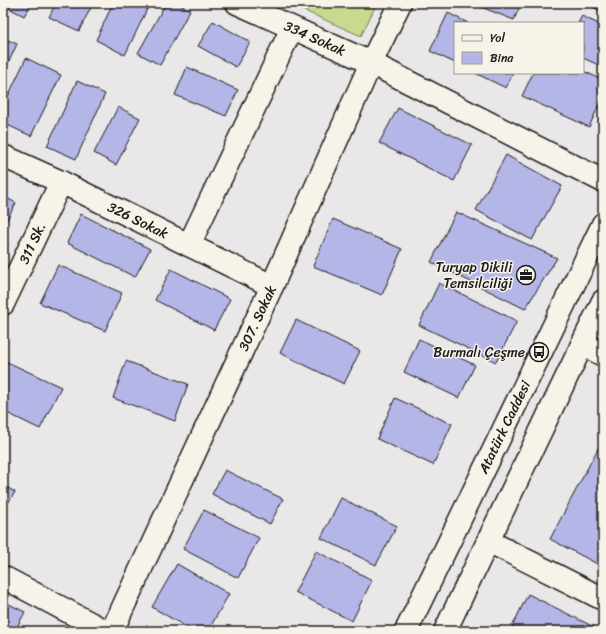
<svg xmlns="http://www.w3.org/2000/svg" width="606" height="634" viewBox="0 0 606 634" font-family="Sriracha,sans-serif">
<style>
.green{fill:#c8da8f;stroke:#727b56}
.building{fill:#b3b6e7;stroke:#1c1c1c}
.lines{fill:none;stroke-linecap:round;stroke-linejoin:round}
.street-casing{stroke:#1c1c1c;stroke-width:25}
.secondary-casing{stroke:#1c1c1c;stroke-width:25}
.street{stroke:#f7f3e8;stroke-width:22}
.secondary{stroke:#f7f3e8;stroke-width:22}
.labels{text-anchor:middle;stroke-width:3;stroke-linejoin:round;paint-order:stroke}
.street-label{font-size:14px;fill:#1c1c1c;stroke:#f7f3e8}
.poi-label{font-size:14px;fill:#1c1c1c;stroke:#f7f3e8;text-anchor:end}
</style>
<rect width="100%" height="100%" fill="#e9e7e8"/>
<filter id="ink" filterUnits="userSpaceOnUse"><feTurbulence type="fractalNoise" baseFrequency=".025" numOctaves="2"/><feDisplacementMap in="SourceGraphic" scale="8" xChannelSelector="R" yChannelSelector="G"/><feConvolveMatrix kernelMatrix="1 2 1 2 8 2 1 2 1" color-interpolation-filters="sRGB"/></filter>
<g filter="url(#ink)">
<path class="green" d="M 287,3 L 377,3 L 361,36 Z"/>
<g class="building">
<path d="M 7,3 L 32,3 L 24,16 L 5,6 Z"/>
<path d="M 56,3 L 93,3 L 79,31 L 49,17 Z"/>
<path d="M 113,3 L 150,3 L 125,55 L 96,40 Z"/>
<path d="M 166,3 L 177,3 L 190,10 L 160,65 L 138,53 Z"/>
<path d="M 471,3 L 521,3 L 514,20 Z"/>
<path d="M 587,3 L 603,3 L 603,12 L 586,4 Z"/>
<path d="M 448,13 L 468,23 L 455,23 L 455,63 L 430,51 Z"/>
<path d="M 582,16 L 603,26 L 603,67 L 583,58 L 583,23 L 578,23 Z"/>
<path d="M 213,21 L 250,42 L 236,67 L 198,46 Z"/>
<path d="M 3,38 L 17,44 L 3,74 Z"/>
<path d="M 26,58 L 61,75 L 31,136 L 3,123 L 3,107 Z"/>
<path d="M 187,67 L 238,90 L 226,116 L 175,95 Z"/>
<path d="M 583,71 L 603,80 L 603,96 L 589,127 L 522,96 L 533,73 L 583,73 Z"/>
<path d="M 475,73 L 513,73 L 506,88 Z"/>
<path d="M 77,81 L 105,94 L 76,159 L 47,146 Z"/>
<path d="M 118,107 L 140,118 L 116,165 L 94,153 Z"/>
<path d="M 398,108 L 472,145 L 454,181 L 379,143 Z"/>
<path d="M 506,155 L 562,186 L 532,240 L 476,210 Z"/>
<path d="M 3,196 L 16,203 L 3,227 Z"/>
<path d="M 456,212 L 557,258 L 525,309 L 431,262 Z"/>
<path d="M 81,214 L 150,249 L 135,277 L 67,243 Z"/>
<path d="M 333,219 L 402,249 L 382,295 L 313,266 Z"/>
<path d="M 58,265 L 122,293 L 105,331 L 40,303 Z"/>
<path d="M 171,269 L 230,299 L 214,330 L 155,300 Z"/>
<path d="M 439,283 L 517,321 L 496,362 L 419,325 Z"/>
<path d="M 296,320 L 360,351 L 344,384 L 280,353 Z"/>
<path d="M 419,339 L 475,365 L 459,398 L 404,372 Z"/>
<path d="M 3,360 L 61,387 L 40,429 L 3,411 Z"/>
<path d="M 126,361 L 188,384 L 175,421 L 113,398 Z"/>
<path d="M 395,398 L 452,424 L 433,465 L 377,439 Z"/>
<path d="M 603,439 L 603,567 L 550,539 Z"/>
<path d="M 225,470 L 283,499 L 270,524 L 212,494 Z"/>
<path d="M 3,485 L 15,492 L 3,511 Z"/>
<path d="M 341,498 L 397,526 L 376,565 L 321,538 Z"/>
<path d="M 204,510 L 259,538 L 238,578 L 183,549 Z"/>
<path d="M 316,551 L 372,580 L 352,621 L 295,592 Z"/>
<path d="M 177,564 L 229,594 L 208,631 L 193,631 L 152,607 Z"/>
<path d="M 528,594 L 602,631 L 510,631 Z"/>
<path d="M 3,601 L 25,612 L 15,631 L 3,631 Z"/>
</g>
<g class="lines">
<defs>
<g id="street">
<path d="M 237,3 L 371,63 L 603,181"/>
<path d="M 3,156 L 61,182 L 272,286"/>
<path d="M 189,245 L 292,28"/>
<path d="M 3,304 L 61,182"/>
<path d="M 582,344 L 603,355"/>
<path d="M 488,541 L 603,599"/>
<path d="M 3,577 L 105,631"/>
<path d="M 112,631 L 272,286 L 371,63 L 400,3"/>
</g>
<g id="secondary">
<path d="M 406,631 L 603,224"/>
<path d="M 445,631 L 603,301"/>
</g>
</defs>
<use href="#street" class="street-casing"/>
<use href="#secondary" class="secondary-casing"/>
<use href="#street" class="street"/>
<use href="#secondary" class="secondary"/>
</g>
</g>
<defs>
<symbol id="office-ring" viewBox="-11 -11 22 22"><circle r="9.5" fill="#f7f3e8" stroke="#1c1c1c" stroke-width="1.5"/><path d="M-6-3h4V-5.5h4V-3h4V5H-6ZM-1-4.5V-3h2v-1.5ZM-6 0V1H6V0Z" fill="#1c1c1c"/></symbol>
<symbol id="bus-ring" viewBox="-11 -11 22 22"><circle r="9.5" fill="#f7f3e8" stroke="#1c1c1c" stroke-width="1.5"/><path d="M-5-6H5V4H4V6H2V4H-2V6H-4V4H-5ZM-3.5-4V0h7V-4ZM-3.5 1.2v1.5H-2V1.2ZM2 1.2v1.5H3.5V1.2Z" fill="#1c1c1c"/></symbol>
</defs>
<g fill-rule="evenodd">
<use href="#office-ring" x="515" y="264" width="22" height="22"/>
<use href="#bus-ring" x="528" y="341" width="22" height="22"/>
</g>
<g class="labels">
<g class="street-label">
<text transform="translate(315 38) rotate(24)" y="5">334 Sokak</text>
<text transform="translate(138 220) rotate(26)" y="5">326 Sokak</text>
<text transform="translate(32 243) rotate(-65)" y="5">311 Sk.</text>
<text transform="translate(257 318) rotate(-65)" y="5">307. Sokak</text>
<text transform="translate(504 427) rotate(-64)" y="5">Atatürk Caddesi</text>
</g>
<g class="poi-label">
<text x="512" y="272">Turyap Dikili<tspan x="512" dy="16">Temsilciliği</tspan></text>
<text x="525" y="357">Burmalı Çeşme</text>
</g>
</g>
<rect width="606" height="634" fill="none" stroke="#f7f3e8" stroke-width="16"/>
<rect x="8" y="8" width="590" height="618" fill="none" stroke="#1c1c1c" stroke-width="1.5" filter="url(#ink)"/>
<rect x="454" y="22" width="130" height="52" fill="#f7f3e8" stroke="#9f9d96"/>
<rect x="462" y="35" width="20" height="6" fill="#f7f3e8" stroke="#9f9d96"/>
<text x="490" y="42" font-size="12" fill="#1c1c1c">Yol</text>
<rect x="462" y="52" width="20" height="12" fill="#b3b6e7" stroke="#9f9d96"/>
<text x="490" y="62" font-size="12" fill="#1c1c1c">Bina</text>
</svg>
